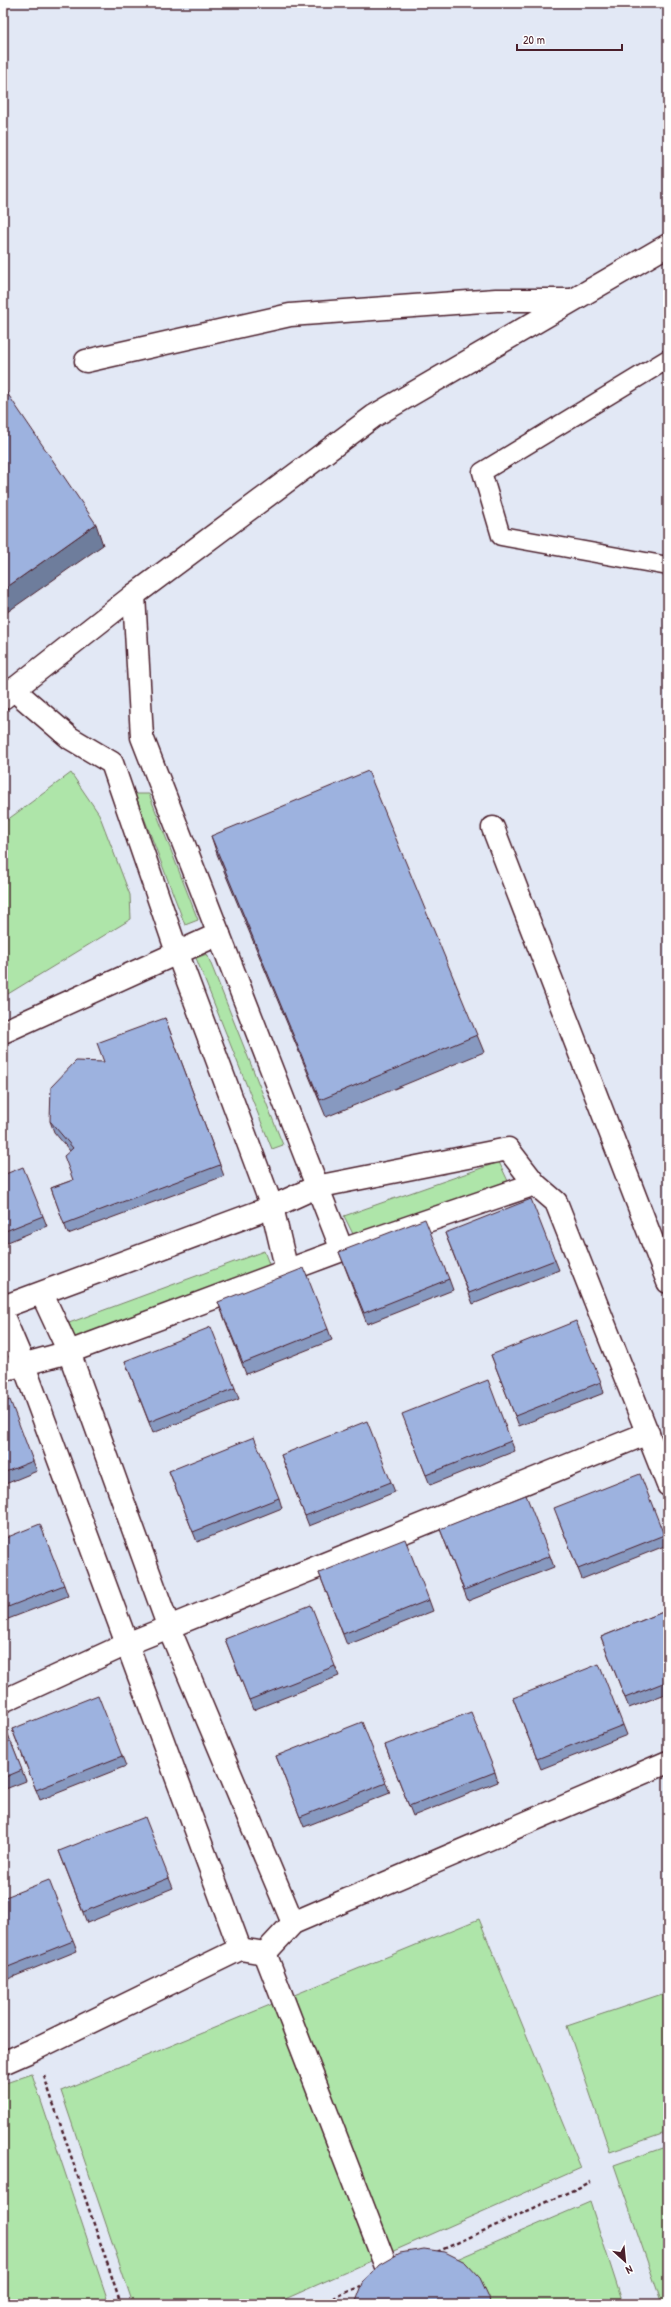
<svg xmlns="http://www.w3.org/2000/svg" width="671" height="2307" viewBox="0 0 671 2307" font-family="'Patrick Hand',sans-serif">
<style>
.green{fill:#aee5a9;stroke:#7c826a}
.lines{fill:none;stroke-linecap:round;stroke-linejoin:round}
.lane-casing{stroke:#4a1f2b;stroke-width:21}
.street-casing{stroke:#4a1f2b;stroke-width:25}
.path{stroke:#4a1f2b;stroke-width:2.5;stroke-dasharray:4 3;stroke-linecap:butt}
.lane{stroke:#fff;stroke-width:18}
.street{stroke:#fff;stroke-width:22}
.wall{fill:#8799c0;stroke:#4a1f2b}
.shaded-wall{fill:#6e7d9c;stroke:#4a1f2b}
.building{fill:#9db2df;stroke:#4a1f2b}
</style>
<rect width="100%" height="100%" fill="#e2e8f5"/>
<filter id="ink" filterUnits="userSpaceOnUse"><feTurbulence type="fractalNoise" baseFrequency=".025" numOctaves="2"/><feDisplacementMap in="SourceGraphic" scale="8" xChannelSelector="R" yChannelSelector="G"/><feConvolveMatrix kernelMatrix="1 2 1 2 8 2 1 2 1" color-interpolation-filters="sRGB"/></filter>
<g filter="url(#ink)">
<g class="green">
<path d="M 71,773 L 99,814 L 130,895 L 131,919 L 3,997 L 3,823 Z"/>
<path d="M 135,794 L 149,794 L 198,920 L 185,925 Z"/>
<path d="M 207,954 L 283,1145 L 272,1149 L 196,958 Z"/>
<path d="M 499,1162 L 508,1181 L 354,1236 L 344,1216 Z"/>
<path d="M 264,1251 L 271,1269 L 81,1354 L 69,1323 Z"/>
<path d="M 479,1919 L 581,2168 L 274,2304 L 133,2304 L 61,2091 Z"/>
<path d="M 668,1992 L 668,2132 L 610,2152 L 567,2026 Z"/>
<path d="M 32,2074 L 109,2304 L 3,2304 L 3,2084 Z"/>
<path d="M 668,2146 L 668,2304 L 662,2304 L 614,2165 Z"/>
<path d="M 590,2202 L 623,2304 L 352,2304 Z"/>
</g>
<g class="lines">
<defs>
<path id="lane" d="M 668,359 L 482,472 L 501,536 L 668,566"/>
<g id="street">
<path d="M 86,361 L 290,315 L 496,300 L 572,300"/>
<path d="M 134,595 L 142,737 L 342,1250"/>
<path d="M 13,689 L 70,738 L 112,763 L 177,952 L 272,1207 L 287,1271"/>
<path d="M 3,698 L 134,595 L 374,416 L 668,245"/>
<path d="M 493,828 L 668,1282"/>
<path d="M 3,1032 L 219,934"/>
<path d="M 42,1294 L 69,1352 L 169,1628 L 293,1923"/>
<path d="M 3,1307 L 272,1207 L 316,1187 L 508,1149 L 535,1184 L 556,1202 L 668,1485"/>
<path d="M 3,1316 L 23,1363 L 240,1949"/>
<path d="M 3,1370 L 69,1352 L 342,1250 L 535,1184"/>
<path d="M 3,1701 L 127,1644 L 648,1433"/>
<path d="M 265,1953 L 389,2274"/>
<path d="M 3,2063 L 35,2049 L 240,1949 L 265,1953 L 293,1923 L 668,1762"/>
</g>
</defs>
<use href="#lane" class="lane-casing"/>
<use href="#street" class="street-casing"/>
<g class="path">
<path d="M 44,2076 L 121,2304"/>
<path d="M 437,2252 L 591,2182"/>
<path d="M 320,2304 L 361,2286"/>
</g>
<use href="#lane" class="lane"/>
<use href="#street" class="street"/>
</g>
<g class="wall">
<path d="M 211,836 L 477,1035 L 484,1052 L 326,1117 L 217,854 Z"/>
<path d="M 165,1018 L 224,1176 L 68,1234 L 51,1188 L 73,1180 L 70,1151 L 54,1132 L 50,1121 L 104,1062 Z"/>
<path d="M 3,1175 L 43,1216 L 47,1226 L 3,1244 Z"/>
<path d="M 445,1233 L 555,1260 L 559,1270 L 473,1304 Z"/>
<path d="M 339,1252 L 449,1279 L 453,1290 L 367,1324 Z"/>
<path d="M 218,1302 L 328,1329 L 332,1340 L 246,1374 Z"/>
<path d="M 491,1355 L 601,1382 L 604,1393 L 519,1426 Z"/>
<path d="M 125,1361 L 235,1388 L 239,1399 L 153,1433 Z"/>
<path d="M 3,1402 L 33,1461 L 37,1471 L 3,1485 Z"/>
<path d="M 406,1424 L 511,1441 L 515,1451 L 430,1485 Z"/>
<path d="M 281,1455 L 391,1482 L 395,1492 L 309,1526 Z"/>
<path d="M 169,1471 L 279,1498 L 282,1508 L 197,1542 Z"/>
<path d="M 558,1518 L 664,1535 L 667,1545 L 582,1579 Z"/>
<path d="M 440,1529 L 550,1556 L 554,1567 L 468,1601 Z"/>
<path d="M 3,1539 L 64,1585 L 68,1596 L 3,1621 Z"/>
<path d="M 319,1573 L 429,1600 L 433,1611 L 347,1645 Z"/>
<path d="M 668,1610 L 668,1693 L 629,1708 L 601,1637 Z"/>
<path d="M 225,1639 L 335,1666 L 339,1676 L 253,1710 Z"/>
<path d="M 513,1698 L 623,1725 L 627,1735 L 541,1769 Z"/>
<path d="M 3,1722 L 26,1781 L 3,1790 Z"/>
<path d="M 12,1729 L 122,1756 L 126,1766 L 40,1800 Z"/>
<path d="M 385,1745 L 495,1772 L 498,1782 L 413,1816 Z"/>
<path d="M 276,1756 L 386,1783 L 390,1793 L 304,1827 Z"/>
<path d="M 59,1851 L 169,1878 L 173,1888 L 87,1923 Z"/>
<path d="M 3,1898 L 73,1941 L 77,1951 L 3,1981 Z"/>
</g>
<path class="shaded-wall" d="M 96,524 L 103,545 L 3,615 L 3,590 Z"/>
<g class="building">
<path d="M 3,387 L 96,524 L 3,590 Z"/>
<path d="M 368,771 L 477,1035 L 320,1100 L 211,836 Z"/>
<path d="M 165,1018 L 220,1165 L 64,1224 L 51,1188 L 73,1180 L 64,1156 L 73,1148 L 50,1121 L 51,1087 L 76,1061 L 104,1062 L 97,1043 Z"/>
<path d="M 23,1167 L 43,1216 L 3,1232 L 3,1175 Z"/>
<path d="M 531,1199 L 555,1260 L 469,1293 L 445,1233 Z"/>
<path d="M 425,1219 L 449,1279 L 364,1313 L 339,1252 Z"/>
<path d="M 304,1268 L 328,1329 L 243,1363 L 218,1302 Z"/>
<path d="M 576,1321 L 601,1382 L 515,1416 L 491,1355 Z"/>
<path d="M 211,1327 L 235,1388 L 149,1422 L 125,1361 Z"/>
<path d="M 488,1380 L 511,1441 L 426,1475 L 402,1414 Z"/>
<path d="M 10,1400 L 33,1461 L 3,1473 L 3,1402 Z"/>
<path d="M 367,1421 L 391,1482 L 305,1516 L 281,1455 Z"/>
<path d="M 254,1437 L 279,1498 L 193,1532 L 169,1471 Z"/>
<path d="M 640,1474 L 664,1535 L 578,1569 L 554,1508 Z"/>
<path d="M 526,1495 L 550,1556 L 464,1590 L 440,1529 Z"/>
<path d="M 40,1524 L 64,1585 L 3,1609 L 3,1539 Z"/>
<path d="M 405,1539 L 429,1600 L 343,1634 L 319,1573 Z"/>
<path d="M 311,1605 L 335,1666 L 249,1700 L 225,1639 Z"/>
<path d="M 668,1610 L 668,1681 L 625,1698 L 601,1637 Z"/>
<path d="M 599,1664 L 623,1725 L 537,1759 L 513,1698 Z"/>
<path d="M 98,1695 L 122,1756 L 36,1790 L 12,1729 Z"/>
<path d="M 471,1712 L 495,1772 L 409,1806 L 385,1745 Z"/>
<path d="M 3,1722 L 22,1770 L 3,1778 Z"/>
<path d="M 362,1722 L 386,1783 L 300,1817 L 276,1756 Z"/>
<path d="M 145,1817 L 169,1878 L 83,1912 L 59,1851 Z"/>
<path d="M 49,1880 L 73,1941 L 3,1969 L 3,1898 Z"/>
<path d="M 424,2249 L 445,2252 L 465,2262 L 480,2278 L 489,2297 L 490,2304 L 355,2304 L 363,2283 L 379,2265 L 400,2253 Z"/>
</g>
</g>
<rect width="671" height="2307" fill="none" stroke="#fff" stroke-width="16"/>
<rect x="8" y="8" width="655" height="2291" fill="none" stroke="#4a1f2b" stroke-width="1.5" filter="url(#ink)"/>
<g transform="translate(625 2261) rotate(153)" stroke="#ffffff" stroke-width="3" paint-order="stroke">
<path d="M0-3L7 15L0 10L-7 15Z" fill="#4a1f2b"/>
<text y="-6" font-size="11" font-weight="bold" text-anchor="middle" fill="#4a1f2b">N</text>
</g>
<path d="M517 44v6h105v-6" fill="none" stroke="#4a1f2b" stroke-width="2"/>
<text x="523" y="44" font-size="12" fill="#4a1f2b" stroke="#ffffff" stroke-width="3" paint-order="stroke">20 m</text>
</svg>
